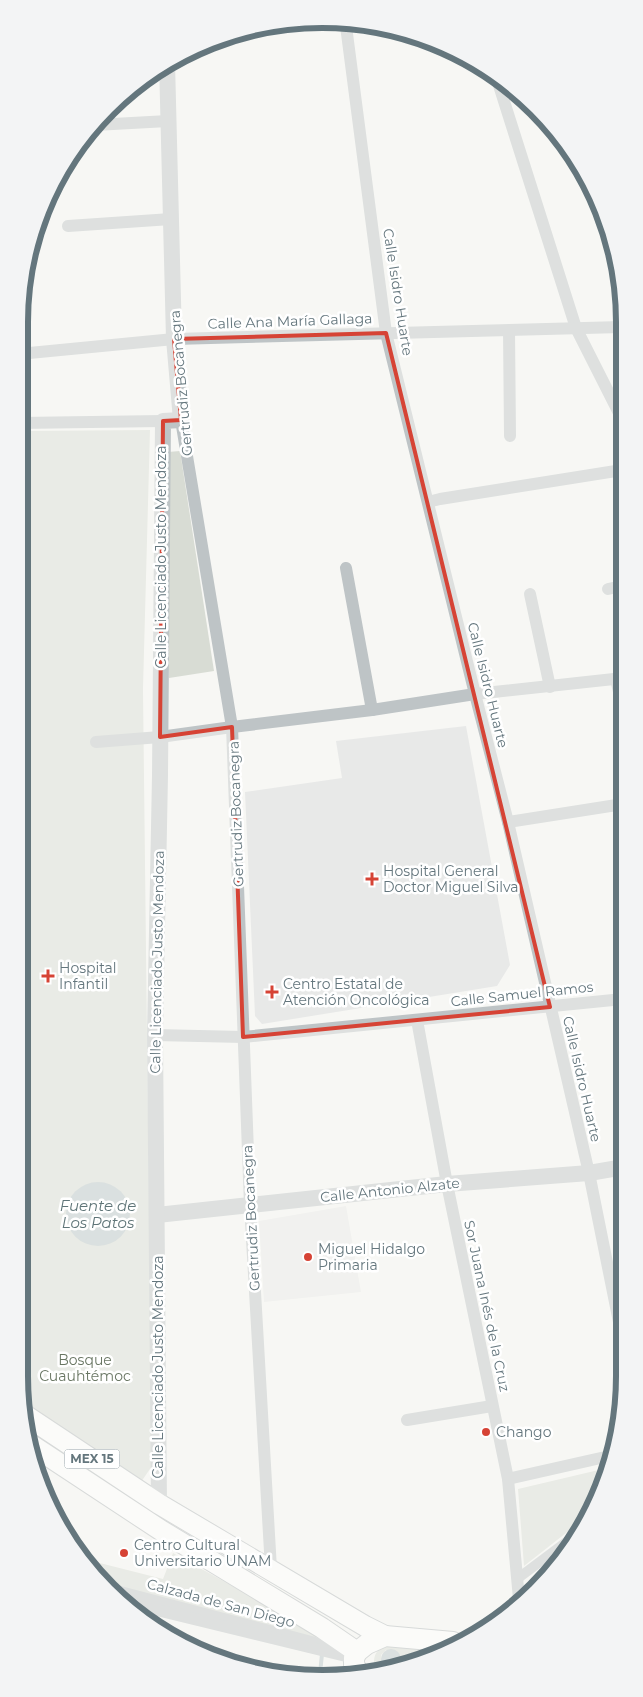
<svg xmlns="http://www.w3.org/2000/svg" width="643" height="1697" viewBox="0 0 643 1697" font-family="Montserrat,sans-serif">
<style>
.built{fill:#e8e9e8}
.green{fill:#d8dcd4}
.water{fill:#b7c4c7}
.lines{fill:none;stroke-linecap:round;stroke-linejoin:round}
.stream{stroke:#b7c4c7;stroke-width:4}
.primary-casing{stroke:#b0b6b9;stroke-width:22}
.pedestrian{stroke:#bec4c6;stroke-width:10}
.minor{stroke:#bec4c6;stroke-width:12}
.tertiary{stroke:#bec4c6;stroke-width:16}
.primary{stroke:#fff;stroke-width:20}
.marked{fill:none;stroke:#d64335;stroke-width:4;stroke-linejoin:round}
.poi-dot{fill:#d64335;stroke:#fff;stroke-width:2}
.labels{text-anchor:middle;stroke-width:5;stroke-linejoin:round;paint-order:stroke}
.shield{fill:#fff;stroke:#929fa4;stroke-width:1}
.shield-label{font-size:12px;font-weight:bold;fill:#64767d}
.street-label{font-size:14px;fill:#64767d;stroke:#fff}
.poi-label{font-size:14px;fill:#64767d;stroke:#fff;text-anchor:start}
.park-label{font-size:14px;fill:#697663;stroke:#fff}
.water-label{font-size:15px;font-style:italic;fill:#5f7578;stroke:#fff}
.rim{fill:none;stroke:#64767d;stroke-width:6}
</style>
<rect width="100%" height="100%" fill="#f7f7f4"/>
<g class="built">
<path d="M 466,726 L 510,965 L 497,986 L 262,1024 L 255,1016 L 245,792 L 342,778 L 336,741 Z"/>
<path d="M 346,1206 L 361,1292 L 264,1302 L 259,1221 Z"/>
</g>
<g class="green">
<path d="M 150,430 L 143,689 L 152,1466 L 139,1485 L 24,1407 L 19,1375 L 19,431 Z"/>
<path d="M 180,451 L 214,671 L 169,678 L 168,452 Z"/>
<path d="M 607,1468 L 580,1522 L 524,1566 L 518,1489 Z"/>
<path d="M 173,1553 L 313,1631 L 316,1638 L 308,1644 L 123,1599 L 94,1575 L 84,1559 L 163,1579 Z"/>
<path d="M 391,1643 L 431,1651 L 401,1664 L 401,1657 L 386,1650 L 381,1655 L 384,1669 L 387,1670 L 381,1672 L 374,1663 C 374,1650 381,1648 391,1643 Z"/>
</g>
<g class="water">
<circle cx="98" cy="1214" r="32"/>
<circle cx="391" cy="1659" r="10"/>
</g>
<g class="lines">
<g class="stream">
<path d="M 28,1430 L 134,1501"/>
<path d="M 320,1674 L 322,1654"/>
</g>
<defs>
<g id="primary">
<path d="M 25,1415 L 159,1504 L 365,1626 L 385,1636"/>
<path d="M 30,1444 L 162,1531 L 322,1628 L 357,1652"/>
<path d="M 359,1673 L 354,1665 L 354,1658 L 357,1652 L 367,1644 L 385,1636 L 453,1642"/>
</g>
</defs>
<use href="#primary" class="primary-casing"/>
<g class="pedestrian">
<path d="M 517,1579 L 573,1537"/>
<path d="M 109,1588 L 327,1645"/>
</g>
<g class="minor">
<path d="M 346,26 L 386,333 L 475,694 L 508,822 L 589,1173 L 624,1347"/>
<path d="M 496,76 L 576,328 L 622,419"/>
<path d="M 95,125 L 168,121"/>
<path d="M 68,226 L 171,219"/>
<path d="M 509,330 L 510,436"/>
<path d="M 19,354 L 174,339 L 622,327"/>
<path d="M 181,420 L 232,727 L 250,1205 L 271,1569"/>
<path d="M 19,423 L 163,421"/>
<path d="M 428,502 L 440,499 L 622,470"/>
<path d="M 346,568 L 372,710"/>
<path d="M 608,589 L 622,586"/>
<path d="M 530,594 L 550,687"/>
<path d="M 616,679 L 623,709"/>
<path d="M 96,742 L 160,737 L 232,727 L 372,710 L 475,694 L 623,678"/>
<path d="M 508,822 L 623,804"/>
<path d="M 417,1020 L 447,1184 L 508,1479 L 519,1599"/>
<path d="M 155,1035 L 243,1037 L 623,999"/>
<path d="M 407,1420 L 492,1406"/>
<path d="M 508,1479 L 614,1455"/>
<path d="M 128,1603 L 354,1658"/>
</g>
<g class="tertiary">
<path d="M 157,1215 L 447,1184 L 589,1173 L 624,1167"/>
<path d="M 159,1504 L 155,1035 L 160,775 L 163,421 L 181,420 L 174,339 L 167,62"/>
</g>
<use href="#primary" class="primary"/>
</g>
<path d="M0 0H643V1697H0ZM 386,333 L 550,1007 L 243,1037 L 232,727 L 160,737 L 163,421 L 181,420 L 174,339 Z" fill="#f7f7f4" fill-opacity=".55" fill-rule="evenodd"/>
<path class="marked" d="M 386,333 L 550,1007 L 243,1037 L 232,727 L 160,737 L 163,421 L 181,420 L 174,339 Z"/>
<g class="poi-dot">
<path d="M369.5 871.5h5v5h5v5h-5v5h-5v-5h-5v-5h5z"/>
<path d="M45.5 968.5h5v5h5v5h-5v5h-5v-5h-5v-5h5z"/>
<path d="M269.5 984.5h5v5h5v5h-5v5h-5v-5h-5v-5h5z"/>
<circle cx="308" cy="1257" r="5"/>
<circle cx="486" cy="1432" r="5"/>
<circle cx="124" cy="1553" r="5"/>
</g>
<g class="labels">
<rect class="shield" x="64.5" y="1449.5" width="55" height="19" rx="4"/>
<g class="shield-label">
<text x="92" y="1463">MEX 15</text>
</g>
<g class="street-label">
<text transform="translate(398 292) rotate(81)" y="5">Calle Isidro Huarte</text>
<text transform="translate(290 321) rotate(-2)" y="5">Calle Ana María Gallaga</text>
<text transform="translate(181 383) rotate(-95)" y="5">Gertrudiz Bocanegra</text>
<text transform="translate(161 557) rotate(-90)" y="5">Calle Licenciado Justo Mendoza</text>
<text transform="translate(488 685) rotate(76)" y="5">Calle Isidro Huarte</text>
<text transform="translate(236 814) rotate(-92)" y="5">Gertrudiz Bocanegra</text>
<text transform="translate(157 962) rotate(-89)" y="5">Calle Licenciado Justo Mendoza</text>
<text transform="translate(522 994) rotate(-6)" y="5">Calle Samuel Ramos</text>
<text transform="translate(582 1079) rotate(77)" y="5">Calle Isidro Huarte</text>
<text transform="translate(390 1190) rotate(-6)" y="5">Calle Antonio Alzate</text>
<text transform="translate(251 1218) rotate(-93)" y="5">Gertrudiz Bocanegra</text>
<text transform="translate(487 1306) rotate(78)" y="5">Sor Juana Inés de la Cruz</text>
<text transform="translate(158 1367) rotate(-90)" y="5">Calle Licenciado Justo Mendoza</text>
<text transform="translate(221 1603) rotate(15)" y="5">Calzada de San Diego</text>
</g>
<g class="poi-label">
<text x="383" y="876">Hospital General<tspan x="383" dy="16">Doctor Miguel Silva</tspan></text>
<text x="59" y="973">Hospital<tspan x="59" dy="16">Infantil</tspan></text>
<text x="283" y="989">Centro Estatal de<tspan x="283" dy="16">Atención Oncológica</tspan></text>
<text x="318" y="1254">Miguel Hidalgo<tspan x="318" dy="16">Primaria</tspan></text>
<text x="496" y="1437">Chango</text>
<text x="134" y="1550">Centro Cultural<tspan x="134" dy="16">Universitario UNAM</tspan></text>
</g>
<g class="park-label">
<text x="85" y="1365">Bosque<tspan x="85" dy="16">Cuauhtémoc</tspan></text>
</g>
<g class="water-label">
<text x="98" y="1211">Fuente de<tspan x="98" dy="17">Los Patos</tspan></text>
</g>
</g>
<path d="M0 0H643V1697H0ZM322 28H322A294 294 0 0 1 616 322V1376A294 294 0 0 1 322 1670H322A294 294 0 0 1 28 1376V322A294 294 0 0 1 322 28Z" fill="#f3f4f5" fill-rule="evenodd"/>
<path class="rim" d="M322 28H322A294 294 0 0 1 616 322V1376A294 294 0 0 1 322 1670H322A294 294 0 0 1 28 1376V322A294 294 0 0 1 322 28Z"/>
</svg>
